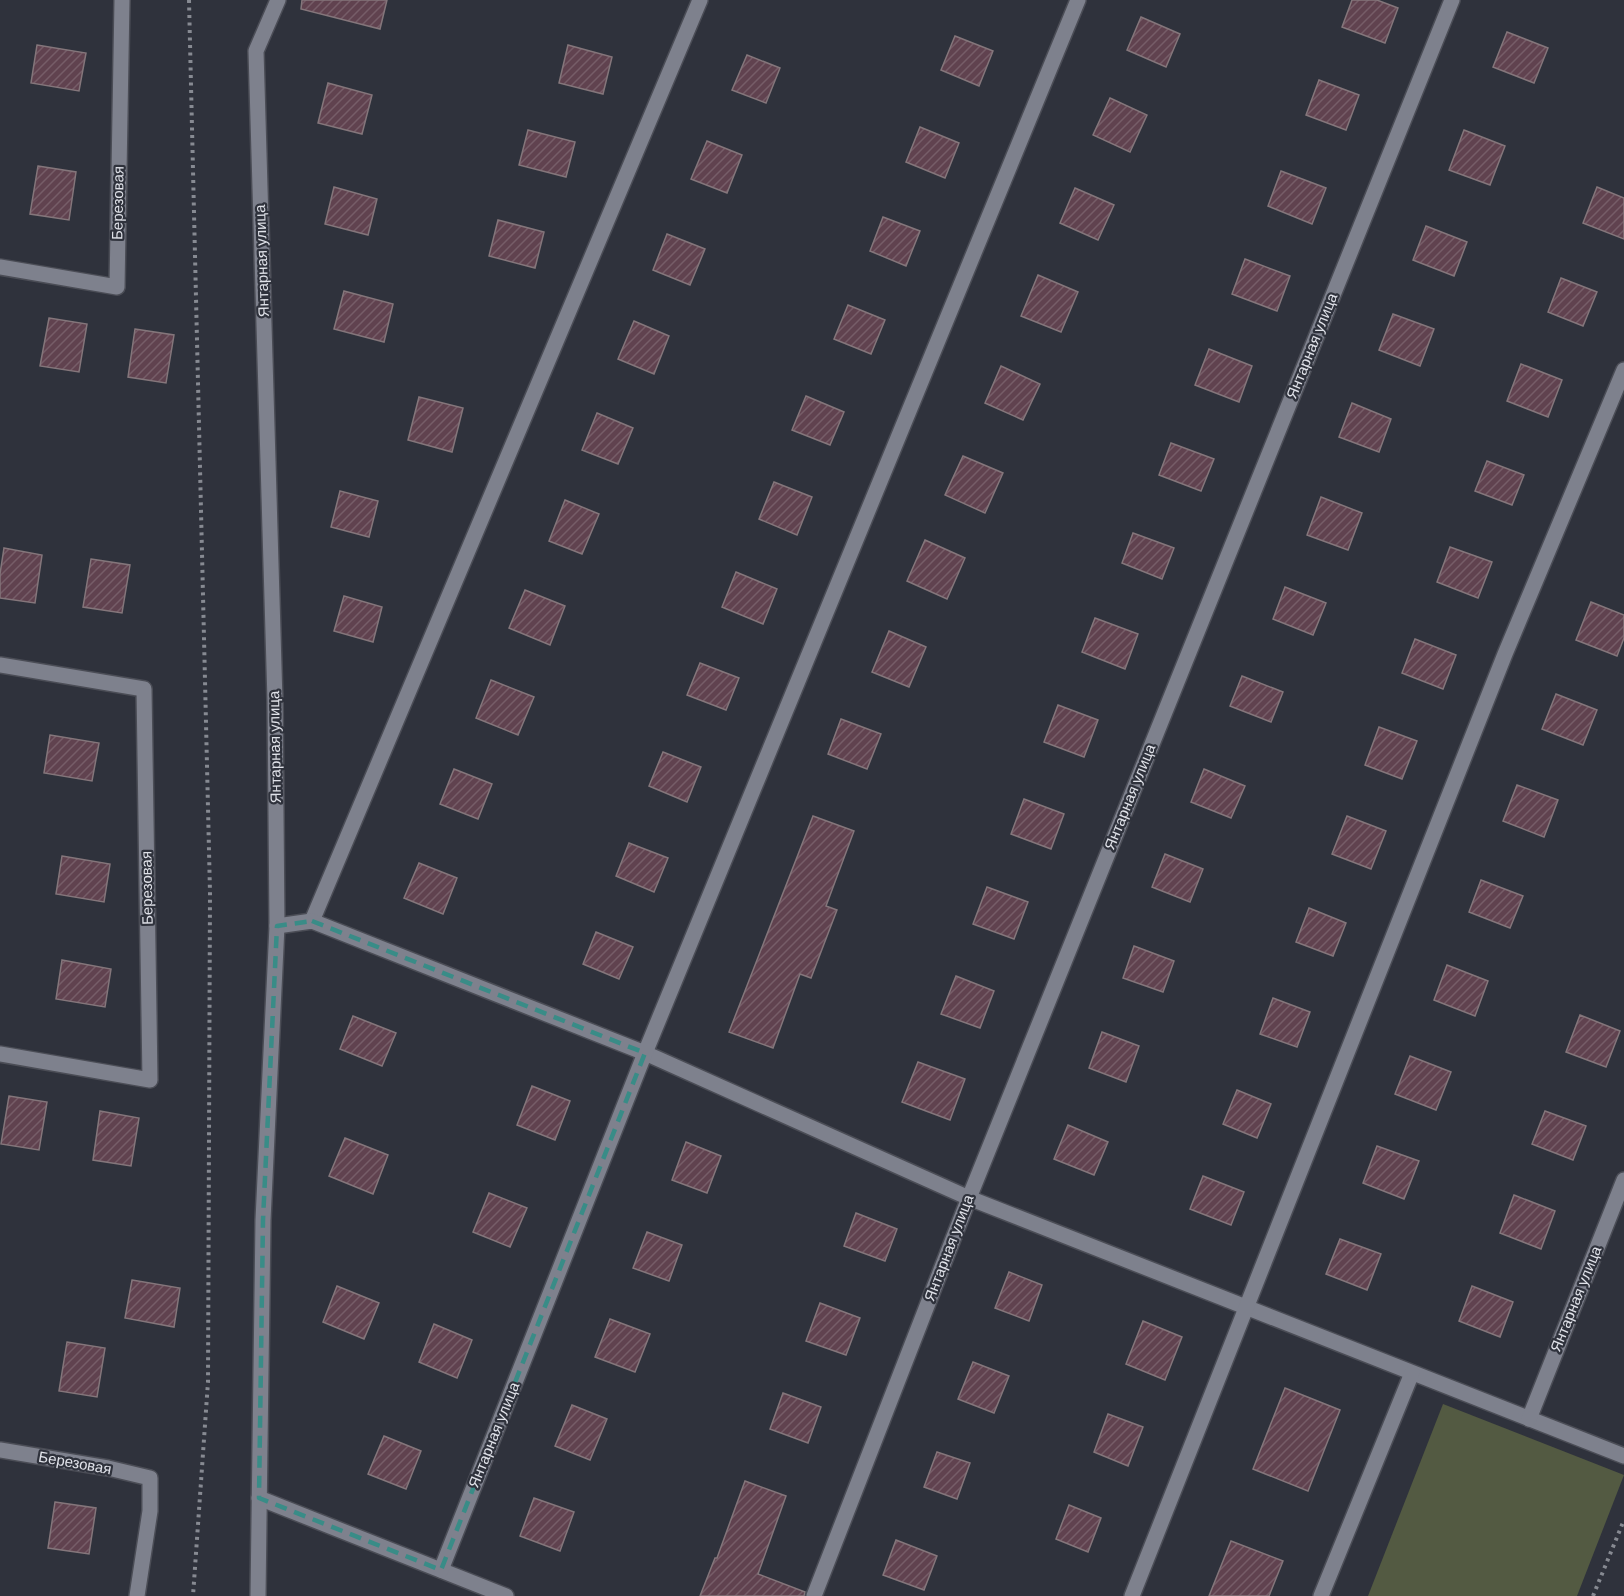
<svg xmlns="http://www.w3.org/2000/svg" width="1624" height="1596" viewBox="0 0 1624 1596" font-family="Helvetica,sans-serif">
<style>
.green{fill:#535a42}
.building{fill:url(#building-hatch);stroke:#84767b;stroke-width:1.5}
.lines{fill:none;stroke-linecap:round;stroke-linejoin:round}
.street-casing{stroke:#4b4d56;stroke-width:18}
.path{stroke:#878a92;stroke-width:4;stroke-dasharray:3 4.5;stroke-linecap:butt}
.street{stroke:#7e818d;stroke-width:15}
.marked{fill:none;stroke:#398c87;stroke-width:4.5;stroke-dasharray:12 8;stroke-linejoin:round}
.labels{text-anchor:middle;stroke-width:4.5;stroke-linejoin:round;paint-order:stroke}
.street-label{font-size:15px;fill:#e0e2e9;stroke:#2f323c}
</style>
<defs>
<pattern id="building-hatch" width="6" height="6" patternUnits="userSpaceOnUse" patternTransform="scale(1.5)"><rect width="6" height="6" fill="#60424f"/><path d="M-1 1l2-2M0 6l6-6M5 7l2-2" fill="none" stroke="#765d68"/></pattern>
</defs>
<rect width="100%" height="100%" fill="#2f323c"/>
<path class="green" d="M 1443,1404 L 1624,1475 L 1577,1596 L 1368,1596 Z"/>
<g class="building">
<path d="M 302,0 L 387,0 L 380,29 L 301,9 Z"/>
<path d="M 1352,0 L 1377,0 L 1398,8 L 1385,43 L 1342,27 Z"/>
<path d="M 1141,17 L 1180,34 L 1166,67 L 1127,50 Z"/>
<path d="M 1507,32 L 1548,48 L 1534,83 L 1493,67 Z"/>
<path d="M 955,36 L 993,51 L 979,86 L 941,70 Z"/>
<path d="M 37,45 L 86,53 L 79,91 L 31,83 Z"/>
<path d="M 568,45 L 612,57 L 603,94 L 559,83 Z"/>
<path d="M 747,55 L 780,68 L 766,103 L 732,90 Z"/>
<path d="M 1319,80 L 1359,95 L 1346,130 L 1306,115 Z"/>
<path d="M 328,83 L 372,95 L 362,134 L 318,123 Z"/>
<path d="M 1110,98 L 1147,115 L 1130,152 L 1093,135 Z"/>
<path d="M 920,127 L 959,143 L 945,178 L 906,162 Z"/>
<path d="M 528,130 L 575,142 L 566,177 L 519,165 Z"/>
<path d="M 1464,130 L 1505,146 L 1490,185 L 1449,170 Z"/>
<path d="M 707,141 L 742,155 L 727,193 L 691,179 Z"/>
<path d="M 38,166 L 76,172 L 69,220 L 30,214 Z"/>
<path d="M 1281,171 L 1326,188 L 1312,224 L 1268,206 Z"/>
<path d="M 334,187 L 377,199 L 368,235 L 325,224 Z"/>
<path d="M 1597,187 L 1624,198 L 1624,239 L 1583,223 Z"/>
<path d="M 1075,188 L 1114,205 L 1098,240 L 1060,223 Z"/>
<path d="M 883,217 L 920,231 L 906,266 L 870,251 Z"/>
<path d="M 498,220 L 544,232 L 535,268 L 489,256 Z"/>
<path d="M 1426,226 L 1467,242 L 1454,276 L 1413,260 Z"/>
<path d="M 667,234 L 705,249 L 690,285 L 653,270 Z"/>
<path d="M 1245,259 L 1290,276 L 1277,311 L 1232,294 Z"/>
<path d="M 1038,275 L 1078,292 L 1061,332 L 1021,316 Z"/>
<path d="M 1561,278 L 1597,292 L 1583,326 L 1548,312 Z"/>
<path d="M 344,291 L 393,304 L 384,342 L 334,329 Z"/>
<path d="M 848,305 L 885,320 L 871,354 L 834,339 Z"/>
<path d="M 1393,314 L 1434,329 L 1420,366 L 1379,350 Z"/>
<path d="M 49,318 L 87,324 L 79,372 L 40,366 Z"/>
<path d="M 634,321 L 669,336 L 654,374 L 618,359 Z"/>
<path d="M 135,329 L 174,335 L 166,383 L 128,377 Z"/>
<path d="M 1209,349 L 1252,366 L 1239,402 L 1195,385 Z"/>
<path d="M 1521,364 L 1562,380 L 1548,417 L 1507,401 Z"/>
<path d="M 1001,366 L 1040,384 L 1023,420 L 985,403 Z"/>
<path d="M 806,396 L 844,412 L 830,445 L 792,430 Z"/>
<path d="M 419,397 L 463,408 L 452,452 L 408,440 Z"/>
<path d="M 1352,403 L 1391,419 L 1379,452 L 1339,437 Z"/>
<path d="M 597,413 L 633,428 L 618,464 L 582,450 Z"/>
<path d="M 1171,443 L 1214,459 L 1201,491 L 1159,475 Z"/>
<path d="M 963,456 L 1003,473 L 985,513 L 945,495 Z"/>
<path d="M 1487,461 L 1524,475 L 1512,505 L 1475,491 Z"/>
<path d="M 774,482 L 812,497 L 797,535 L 759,519 Z"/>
<path d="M 340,491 L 378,501 L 369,537 L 331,527 Z"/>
<path d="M 1321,497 L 1362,513 L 1348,550 L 1307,535 Z"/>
<path d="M 565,500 L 599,514 L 582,554 L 549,541 Z"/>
<path d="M 1133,533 L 1174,548 L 1162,579 L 1122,563 Z"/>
<path d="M 925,540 L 965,558 L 947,599 L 907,581 Z"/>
<path d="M 1450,547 L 1492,562 L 1478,598 L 1437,582 Z"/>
<path d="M 4,548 L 42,555 L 35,603 L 0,598 L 0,574 Z"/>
<path d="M 91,559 L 130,565 L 122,613 L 83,607 Z"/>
<path d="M 736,572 L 777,589 L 763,624 L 722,607 Z"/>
<path d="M 1285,587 L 1326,603 L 1313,635 L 1273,619 Z"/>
<path d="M 525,590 L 565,606 L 550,645 L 509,628 Z"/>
<path d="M 344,596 L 382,607 L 373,642 L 334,631 Z"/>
<path d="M 1591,602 L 1624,615 L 1624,638 L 1617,656 L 1576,640 Z"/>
<path d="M 1095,618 L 1138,634 L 1125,669 L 1082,652 Z"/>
<path d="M 889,631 L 926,647 L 909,687 L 872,672 Z"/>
<path d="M 1415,639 L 1456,655 L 1443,689 L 1402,673 Z"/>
<path d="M 700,663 L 739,678 L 726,710 L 687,695 Z"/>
<path d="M 1242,676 L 1283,692 L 1271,722 L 1230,706 Z"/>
<path d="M 491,680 L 534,697 L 518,735 L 476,718 Z"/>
<path d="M 1556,694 L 1597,710 L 1583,745 L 1542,729 Z"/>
<path d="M 1058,705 L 1098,720 L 1084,757 L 1044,742 Z"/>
<path d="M 841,719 L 881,734 L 867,769 L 828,754 Z"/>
<path d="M 1379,727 L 1417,741 L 1402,779 L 1365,765 Z"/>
<path d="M 50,735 L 99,743 L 92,781 L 44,773 Z"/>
<path d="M 663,752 L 701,767 L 687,802 L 649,786 Z"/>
<path d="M 454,769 L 492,784 L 478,819 L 440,804 Z"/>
<path d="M 1204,769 L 1245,786 L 1231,818 L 1191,802 Z"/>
<path d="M 1517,785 L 1558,800 L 1544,837 L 1503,821 Z"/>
<path d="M 1024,799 L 1064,814 L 1051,849 L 1011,834 Z"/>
<path d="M 813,816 L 854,831 L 826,906 L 837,910 L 811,978 L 800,974 L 773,1048 L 729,1032 Z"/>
<path d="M 1347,816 L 1386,831 L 1371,869 L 1332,854 Z"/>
<path d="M 629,843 L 668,858 L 654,892 L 616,876 Z"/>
<path d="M 1165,854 L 1203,869 L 1190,902 L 1152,887 Z"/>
<path d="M 62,856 L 110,864 L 104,902 L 56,894 Z"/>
<path d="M 419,863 L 457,878 L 443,914 L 404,898 Z"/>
<path d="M 1481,880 L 1523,896 L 1510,928 L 1469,912 Z"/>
<path d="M 987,887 L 1028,902 L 1014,939 L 973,924 Z"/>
<path d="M 1309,908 L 1346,923 L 1333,956 L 1296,942 Z"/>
<path d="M 596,932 L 633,947 L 619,979 L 583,964 Z"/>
<path d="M 1134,946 L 1174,961 L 1163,992 L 1123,978 Z"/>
<path d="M 62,960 L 111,969 L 105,1007 L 56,999 Z"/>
<path d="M 1447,965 L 1488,981 L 1475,1016 L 1434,1000 Z"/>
<path d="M 956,976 L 994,991 L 980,1028 L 941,1014 Z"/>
<path d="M 1273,998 L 1310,1012 L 1297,1047 L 1260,1034 Z"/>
<path d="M 1580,1015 L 1620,1031 L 1606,1067 L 1566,1052 Z"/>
<path d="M 353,1016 L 396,1033 L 382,1066 L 340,1049 Z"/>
<path d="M 1102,1032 L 1139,1046 L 1126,1082 L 1089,1068 Z"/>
<path d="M 1410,1056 L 1451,1072 L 1436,1110 L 1395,1094 Z"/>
<path d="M 918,1062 L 965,1079 L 950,1120 L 902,1102 Z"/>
<path d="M 532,1086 L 570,1101 L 555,1140 L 517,1125 Z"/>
<path d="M 1237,1090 L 1271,1104 L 1257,1138 L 1223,1124 Z"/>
<path d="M 9,1096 L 47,1102 L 39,1150 L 1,1144 Z"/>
<path d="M 100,1111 L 139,1118 L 131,1166 L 93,1160 Z"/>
<path d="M 1545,1111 L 1586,1126 L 1573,1160 L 1532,1144 Z"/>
<path d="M 1068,1125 L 1108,1142 L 1094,1175 L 1054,1159 Z"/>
<path d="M 345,1138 L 388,1155 L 373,1194 L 329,1176 Z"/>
<path d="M 686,1142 L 721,1156 L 707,1193 L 672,1180 Z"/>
<path d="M 1377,1146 L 1419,1161 L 1404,1199 L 1363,1183 Z"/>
<path d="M 1203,1176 L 1244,1192 L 1231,1225 L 1190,1209 Z"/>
<path d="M 489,1193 L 527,1208 L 510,1247 L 473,1232 Z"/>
<path d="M 1514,1195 L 1555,1211 L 1541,1249 L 1500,1233 Z"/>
<path d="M 856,1213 L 897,1229 L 885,1261 L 844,1246 Z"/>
<path d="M 647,1232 L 682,1245 L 669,1281 L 633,1268 Z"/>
<path d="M 1340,1239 L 1381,1254 L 1367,1290 L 1326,1274 Z"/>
<path d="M 1009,1272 L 1042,1285 L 1029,1321 L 995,1308 Z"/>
<path d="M 132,1280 L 180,1288 L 174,1327 L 125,1318 Z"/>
<path d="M 337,1286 L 379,1303 L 364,1339 L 323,1322 Z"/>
<path d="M 1472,1286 L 1513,1302 L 1500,1337 L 1459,1321 Z"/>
<path d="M 820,1303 L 860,1318 L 846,1355 L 806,1341 Z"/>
<path d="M 610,1319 L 650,1334 L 635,1372 L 595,1357 Z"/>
<path d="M 1143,1321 L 1182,1337 L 1165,1380 L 1126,1364 Z"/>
<path d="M 434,1324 L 472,1340 L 457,1378 L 419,1362 Z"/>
<path d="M 67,1342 L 105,1348 L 97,1397 L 59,1391 Z"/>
<path d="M 973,1362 L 1009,1376 L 994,1413 L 958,1399 Z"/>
<path d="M 1285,1388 L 1340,1410 L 1308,1491 L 1253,1469 Z"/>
<path d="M 783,1393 L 821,1407 L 808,1443 L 770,1429 Z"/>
<path d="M 572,1405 L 607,1419 L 590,1460 L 555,1446 Z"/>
<path d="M 1108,1414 L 1143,1427 L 1128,1466 L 1094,1452 Z"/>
<path d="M 384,1436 L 421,1451 L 406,1489 L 368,1474 Z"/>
<path d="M 937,1452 L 970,1463 L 957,1499 L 924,1487 Z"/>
<path d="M 745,1481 L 786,1496 L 758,1574 L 805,1592 L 804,1596 L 700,1596 L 715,1558 L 717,1558 Z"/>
<path d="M 534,1498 L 574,1512 L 560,1551 L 520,1536 Z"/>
<path d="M 55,1502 L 96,1508 L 89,1554 L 48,1548 Z"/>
<path d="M 1069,1505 L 1101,1518 L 1088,1552 L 1056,1539 Z"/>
<path d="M 896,1540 L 937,1556 L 924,1590 L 883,1575 Z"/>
<path d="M 1231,1541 L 1283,1561 L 1269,1596 L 1209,1596 Z"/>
</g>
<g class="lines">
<defs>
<g id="street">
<path d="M 0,267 L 117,287 L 122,0"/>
<path d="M 0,665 L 144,689 L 150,1080 L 0,1054"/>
<path d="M 312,921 L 700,0"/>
<path d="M 277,926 L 312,921 L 645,1053 L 969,1198 L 1624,1456"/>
<path d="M 1529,1419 L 1624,1180"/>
<path d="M 0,1450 L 108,1468 L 150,1478 L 150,1511 L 137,1596"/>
<path d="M 259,1498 L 506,1596"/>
<path d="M 441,1570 L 645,1053 L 1078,0"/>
<path d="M 258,1596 L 263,1220 L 277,926 L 275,701 L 256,51 L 278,0"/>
<path d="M 814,1596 L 969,1198 L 1452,0"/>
<path d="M 1132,1596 L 1505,654 L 1624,370"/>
<path d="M 1321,1596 L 1412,1373"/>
</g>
</defs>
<use href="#street" class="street-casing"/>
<g class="path">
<path d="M 189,0 L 210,893 L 208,1382 L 193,1596"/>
<path d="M 1593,1596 L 1624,1520"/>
</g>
<use href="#street" class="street"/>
</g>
<path class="marked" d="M 312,921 L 645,1053 L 441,1570 L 259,1498 L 263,1220 L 277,926 Z"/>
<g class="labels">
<g class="street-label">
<text transform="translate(118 203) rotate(-89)" y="5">Березовая</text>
<text transform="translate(262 261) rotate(-92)" y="5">Янтарная улица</text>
<text transform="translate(1312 346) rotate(-68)" y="5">Янтарная улица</text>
<text transform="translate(275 747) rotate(-91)" y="5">Янтарная улица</text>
<text transform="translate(1130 797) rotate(-68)" y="5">Янтарная улица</text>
<text transform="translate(147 888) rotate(-91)" y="5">Березовая</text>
<text transform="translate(949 1248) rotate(-69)" y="5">Янтарная улица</text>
<text transform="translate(1576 1299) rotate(-68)" y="5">Янтарная улица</text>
<text transform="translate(494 1435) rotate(-68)" y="5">Янтарная улица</text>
<text transform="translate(75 1463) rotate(10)" y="5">Березовая</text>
</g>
</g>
</svg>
